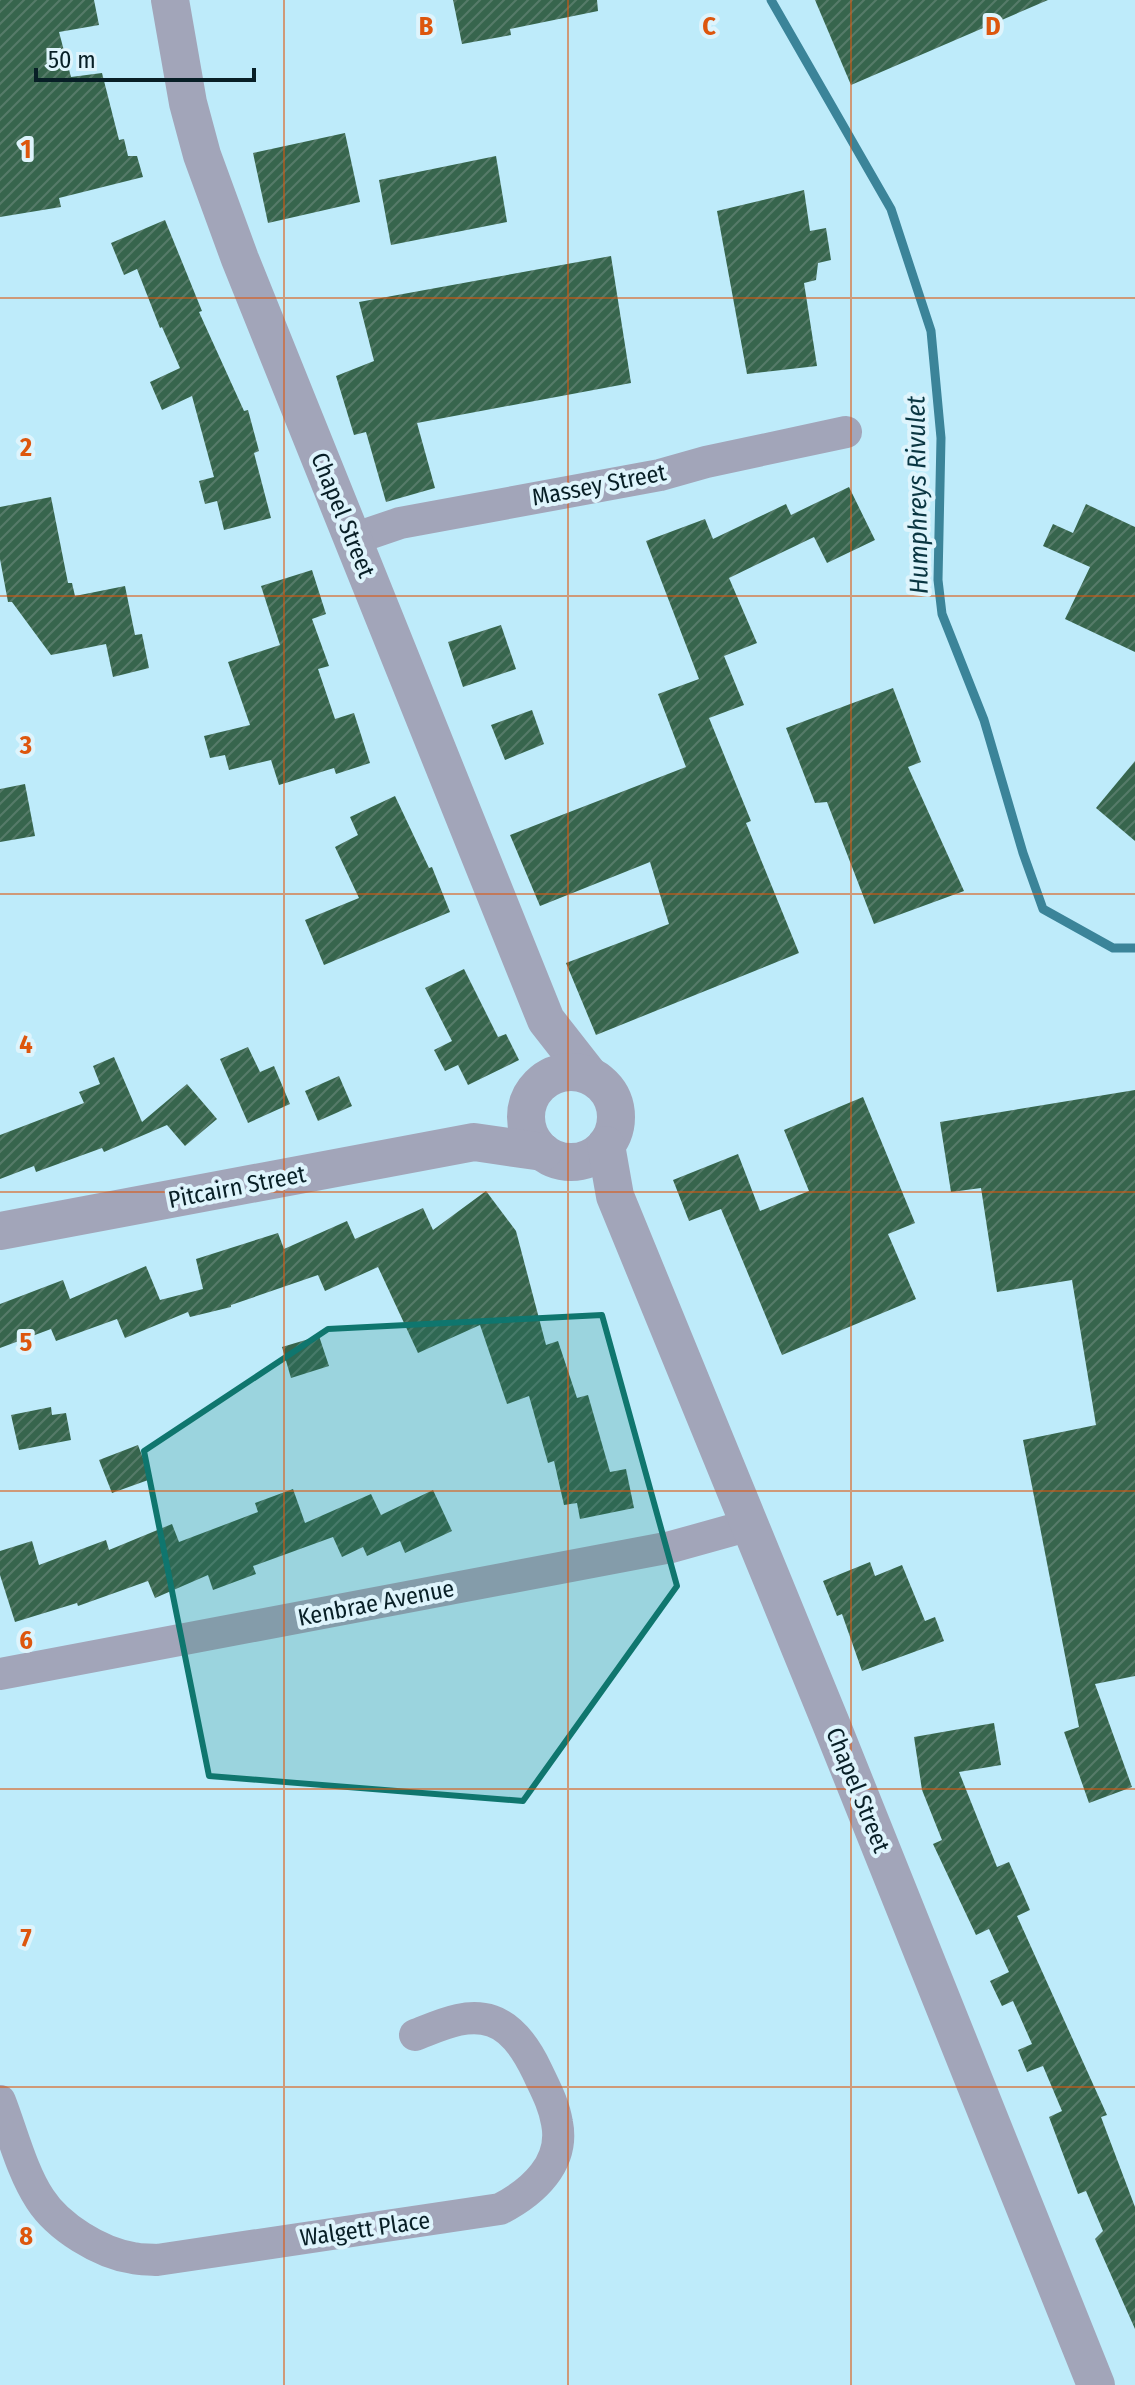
<svg xmlns="http://www.w3.org/2000/svg" width="1135" height="2385" viewBox="0 0 1135 2385" font-family="'Fira Sans Condensed',sans-serif">
<style>
.lines{fill:none;stroke-linecap:round;stroke-linejoin:round}
.stream{stroke:#3b8499;stroke-width:9}
.building{fill:url(#building-hatch)}
.minor{stroke:#a2a5b9;stroke-width:32}
.tertiary{stroke:#a2a5b9;stroke-width:38}
.marked{fill:#0f766e;fill-opacity:0.2;stroke:#0f766e;stroke-width:6;stroke-linejoin:round}
.grid{fill:none;stroke:#dd560d;stroke-width:2;stroke-opacity:0.55}
.labels{text-anchor:middle;stroke-width:8;stroke-linejoin:round;paint-order:stroke}
.street-label{font-size:24px;fill:#081f26;stroke:#def4fc}
.water-label{font-size:26px;font-style:italic;fill:#0a3642;stroke:#def4fc}
.grid-label{font-size:26px;text-anchor:middle;font-weight:bold;fill:#dd560d;stroke:#def4fc;stroke-width:8;stroke-linejoin:round;paint-order:stroke}
</style>
<defs>
<pattern id="building-hatch" width="6" height="6" patternUnits="userSpaceOnUse" patternTransform="scale(2)"><rect width="6" height="6" fill="#37654d"/><path d="M-1 1l2-2M0 6l6-6M5 7l2-2" fill="none" stroke="#567b69"/></pattern>
</defs>
<rect width="100%" height="100%" fill="#beebfa"/>
<g class="lines">
<path class="stream" d="M 771,0 L 891,209 L 931,331 L 941,438 L 938,580 L 942,614 L 984,720 L 1023,853 L 1043,909 L 1113,948 L 1135,948"/>
</g>
<g class="building">
<path d="M 0,0 L 94,0 L 99,25 L 59,32 L 71,77 L 102,73 L 119,140 L 124,139 L 128,156 L 137,156 L 143,177 L 59,198 L 61,207 L 0,217 Z"/>
<path d="M 453,0 L 597,0 L 598,11 L 510,29 L 511,35 L 462,44 Z"/>
<path d="M 815,0 L 1048,0 L 851,85 Z"/>
<path d="M 345,133 L 360,202 L 268,223 L 253,153 Z"/>
<path d="M 496,156 L 507,222 L 391,245 L 379,180 Z"/>
<path d="M 804,190 L 810,231 L 826,228 L 831,260 L 818,263 L 816,280 L 804,283 L 817,366 L 747,374 L 717,211 Z"/>
<path d="M 165,220 L 202,311 L 199,312 L 244,411 L 248,410 L 259,451 L 254,453 L 271,518 L 224,530 L 217,501 L 205,504 L 199,481 L 214,477 L 192,396 L 162,410 L 150,382 L 180,368 L 162,327 L 160,328 L 137,269 L 124,275 L 111,243 Z"/>
<path d="M 611,256 L 631,383 L 417,423 L 435,488 L 386,502 L 366,432 L 354,435 L 336,376 L 374,361 L 359,302 Z"/>
<path d="M 849,487 L 875,540 L 827,563 L 814,537 L 729,578 L 757,643 L 724,656 L 744,705 L 709,718 L 751,821 L 746,823 L 799,953 L 596,1035 L 566,963 L 669,924 L 650,862 L 540,906 L 510,835 L 686,767 L 658,694 L 699,679 L 646,541 L 705,519 L 713,539 L 786,504 L 791,515 Z"/>
<path d="M 51,497 L 68,583 L 72,583 L 75,596 L 125,586 L 135,635 L 142,634 L 149,668 L 113,677 L 106,644 L 51,655 L 12,602 L 8,602 L 0,559 L 0,507 Z"/>
<path d="M 1086,504 L 1135,527 L 1135,652 L 1065,619 L 1090,567 L 1043,546 L 1053,524 L 1073,533 Z"/>
<path d="M 312,570 L 326,614 L 312,619 L 329,666 L 318,669 L 335,719 L 354,713 L 370,763 L 336,774 L 334,768 L 279,785 L 271,760 L 229,770 L 225,755 L 210,758 L 204,736 L 250,725 L 228,662 L 280,645 L 261,586 Z"/>
<path d="M 501,625 L 516,669 L 463,687 L 448,642 Z"/>
<path d="M 893,688 L 921,762 L 908,767 L 964,891 L 874,924 L 827,802 L 815,803 L 786,728 Z"/>
<path d="M 532,710 L 544,744 L 505,760 L 491,725 Z"/>
<path d="M 1135,761 L 1135,841 L 1096,808 Z"/>
<path d="M 25,784 L 35,836 L 0,842 L 0,789 Z"/>
<path d="M 395,796 L 429,868 L 432,867 L 450,912 L 324,965 L 305,920 L 359,898 L 335,847 L 358,835 L 350,817 Z"/>
<path d="M 464,969 L 498,1037 L 506,1034 L 519,1060 L 468,1085 L 458,1065 L 445,1071 L 434,1050 L 452,1041 L 425,988 Z"/>
<path d="M 248,1047 L 260,1072 L 274,1066 L 290,1104 L 248,1123 L 220,1059 Z"/>
<path d="M 114,1057 L 142,1122 L 187,1084 L 217,1119 L 185,1146 L 167,1125 L 104,1152 L 102,1148 L 36,1172 L 34,1166 L 0,1179 L 0,1135 L 84,1103 L 79,1092 L 100,1084 L 93,1066 Z"/>
<path d="M 339,1076 L 352,1106 L 318,1121 L 305,1091 Z"/>
<path d="M 1135,1090 L 1135,1676 L 1095,1684 L 1132,1787 L 1089,1803 L 1064,1732 L 1079,1727 L 1023,1440 L 1096,1425 L 1072,1280 L 997,1292 L 981,1188 L 951,1192 L 940,1122 Z"/>
<path d="M 863,1097 L 915,1223 L 888,1234 L 916,1299 L 782,1355 L 721,1209 L 689,1221 L 673,1180 L 738,1154 L 760,1211 L 809,1191 L 784,1130 Z"/>
<path d="M 486,1191 L 516,1231 L 546,1345 L 558,1341 L 577,1398 L 588,1395 L 610,1472 L 626,1469 L 634,1508 L 580,1519 L 577,1503 L 564,1505 L 554,1461 L 548,1463 L 529,1396 L 507,1404 L 480,1325 L 418,1353 L 378,1267 L 325,1291 L 318,1275 L 231,1305 L 231,1307 L 190,1317 L 188,1312 L 125,1338 L 117,1319 L 56,1341 L 51,1329 L 0,1348 L 0,1304 L 63,1280 L 70,1299 L 146,1266 L 160,1300 L 203,1289 L 196,1259 L 278,1233 L 284,1249 L 347,1221 L 355,1239 L 423,1208 L 433,1230 Z"/>
<path d="M 319,1336 L 329,1366 L 291,1378 L 282,1347 Z"/>
<path d="M 51,1407 L 52,1415 L 66,1413 L 71,1440 L 19,1450 L 11,1415 Z"/>
<path d="M 138,1445 L 151,1479 L 112,1493 L 99,1460 Z"/>
<path d="M 293,1489 L 305,1523 L 371,1494 L 381,1515 L 433,1490 L 452,1531 L 405,1553 L 400,1541 L 367,1556 L 363,1547 L 342,1557 L 333,1537 L 253,1566 L 256,1574 L 213,1590 L 208,1575 L 155,1598 L 148,1581 L 78,1606 L 77,1603 L 15,1622 L 0,1575 L 0,1551 L 32,1541 L 39,1565 L 106,1540 L 109,1550 L 172,1524 L 179,1542 L 258,1512 L 255,1503 Z"/>
<path d="M 870,1562 L 875,1576 L 902,1565 L 925,1621 L 935,1617 L 944,1641 L 862,1671 L 842,1614 L 837,1616 L 823,1581 Z"/>
<path d="M 994,1723 L 1001,1765 L 959,1772 L 997,1867 L 1009,1862 L 1030,1910 L 1017,1916 L 1107,2115 L 1101,2117 L 1135,2207 L 1135,2329 L 1095,2239 L 1103,2231 L 1086,2191 L 1078,2194 L 1049,2117 L 1062,2111 L 1043,2066 L 1027,2072 L 1018,2050 L 1032,2044 L 1013,2001 L 1002,2006 L 990,1981 L 1009,1972 L 989,1929 L 976,1935 L 933,1844 L 942,1840 L 922,1790 L 914,1737 Z"/>
</g>
<g class="lines">
<g class="minor">
<path d="M 353,539 L 400,523 L 660,475 L 706,462 L 846,432"/>
<path d="M 0,1674 L 671,1547 L 750,1525"/>
<path d="M 0,2101 C 12,2132 22,2172 40,2199 C 58,2227 100,2253 133,2258 C 141,2260 149,2259 157,2260 L 500,2209 C 533,2192 565,2163 557,2123 C 554,2104 545,2088 537,2071 C 528,2052 513,2028 492,2021 C 466,2012 439,2026 415,2035"/>
</g>
<g class="tertiary">
<path d="M 170,0 L 188,103 L 202,155 L 240,259 L 546,1020 L 589,1075"/>
<circle cx="571" cy="1117" r="45"/>
<path d="M 606,1145 L 615,1196 L 832,1726 L 1096,2385"/>
<path d="M 0,1231 L 474,1142 L 543,1152"/>
</g>
</g>
<path class="marked" d="M 602,1315 L 677,1586 L 523,1801 L 209,1776 L 144,1451 L 328,1329 Z"/>
<path class="grid" d="M 284,0 L 284,2385M 568,0 L 568,2385M 851,0 L 851,2385M 0,298 L 1135,298M 0,596 L 1135,596M 0,894 L 1135,894M 0,1192 L 1135,1192M 0,1491 L 1135,1491M 0,1789 L 1135,1789M 0,2087 L 1135,2087"/>
<g class="labels">
<g class="street-label">
<text transform="translate(599 485) rotate(-11)" y="8">Massey Street</text>
<text transform="translate(343 515) rotate(68)" y="8">Chapel Street</text>
<text transform="translate(237 1187) rotate(-11)" y="8">Pitcairn Street</text>
<text transform="translate(376 1603) rotate(-11)" y="8">Kenbrae Avenue</text>
<text transform="translate(858 1790) rotate(68)" y="8">Chapel Street</text>
<text transform="translate(365 2229) rotate(-8)" y="8">Walgett Place</text>
</g>
<g class="water-label">
<text transform="translate(917 495) rotate(-91)" y="9">Humphreys Rivulet</text>
</g>
</g>
<g class="grid-label">
<text x="426" y="35">B</text>
<text x="709" y="35">C</text>
<text x="993" y="35">D</text>
<text x="26" y="158">1</text>
<text x="26" y="456">2</text>
<text x="26" y="754">3</text>
<text x="26" y="1053">4</text>
<text x="26" y="1351">5</text>
<text x="26" y="1649">6</text>
<text x="26" y="1947">7</text>
<text x="26" y="2245">8</text>
</g>
<path d="M36 68v12h218v-12" fill="none" stroke="#081f26" stroke-width="4"/>
<text x="48" y="68" font-size="24" fill="#081f26" stroke="#def4fc" stroke-width="6" paint-order="stroke">50 m</text>
</svg>
